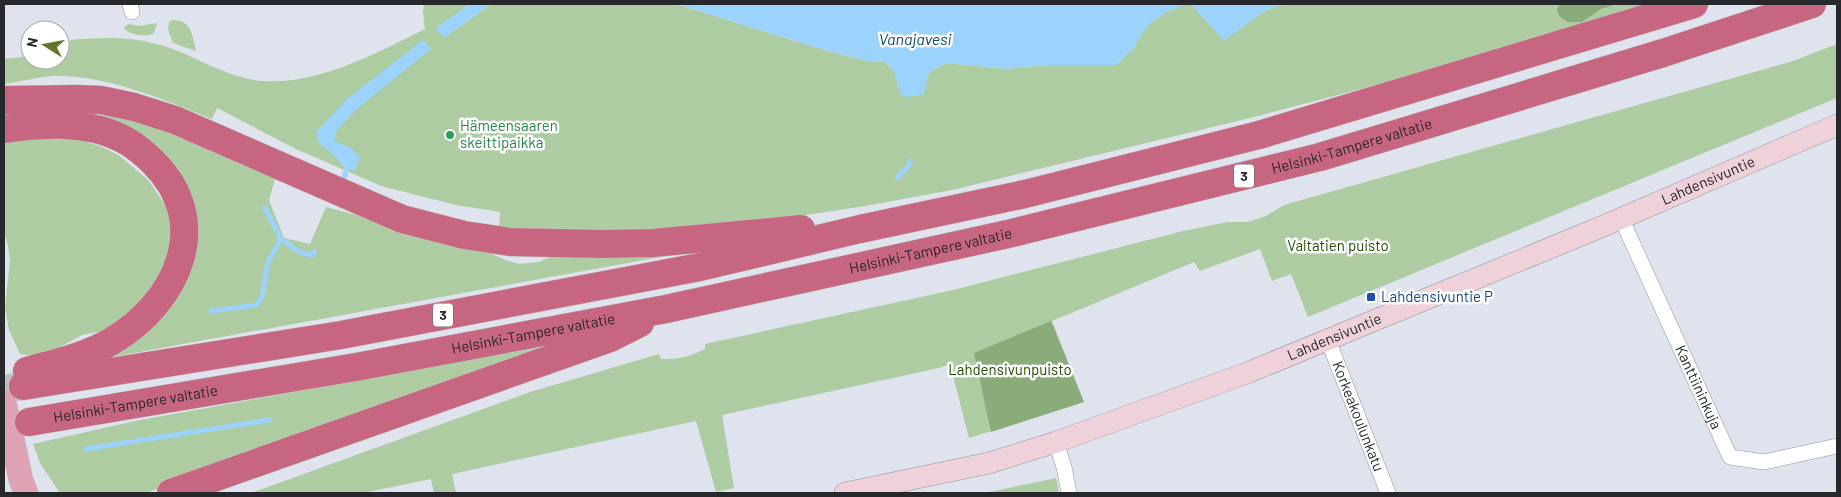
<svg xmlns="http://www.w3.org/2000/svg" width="1841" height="497" viewBox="0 0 1841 497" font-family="Barlow,sans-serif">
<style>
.green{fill:#aecca1}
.forest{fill:#8aac7a}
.water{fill:#9cd3fc}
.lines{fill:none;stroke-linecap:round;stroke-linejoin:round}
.stream{stroke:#9cd3fc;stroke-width:5}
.motorway-tunnel{stroke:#b9bec7;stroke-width:28;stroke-dasharray:28 14;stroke-linecap:butt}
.minor-casing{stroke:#9296a0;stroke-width:16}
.secondary-casing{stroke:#9296a0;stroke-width:22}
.primary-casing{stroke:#c2c3c4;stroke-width:25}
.motorway-casing{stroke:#c2c3c4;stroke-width:29}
.minor{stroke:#fff;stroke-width:15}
.secondary{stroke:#eed1d9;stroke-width:21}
.primary{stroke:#dda3b3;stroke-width:24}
.motorway{stroke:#c76680;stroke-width:28}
.leisure-dot{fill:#2e9e5b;stroke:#fff;stroke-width:2}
.transit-dot{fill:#1a4fb4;stroke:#fff;stroke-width:2}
.labels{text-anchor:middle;stroke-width:5;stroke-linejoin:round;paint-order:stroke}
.shield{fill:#fff;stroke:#67686b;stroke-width:1}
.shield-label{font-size:14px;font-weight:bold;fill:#26282c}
.leisure-label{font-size:15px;fill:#27864d;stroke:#fff;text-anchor:start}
.street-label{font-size:15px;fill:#26282c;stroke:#fff}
.park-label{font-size:15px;fill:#234e02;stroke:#fff}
.transit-label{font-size:15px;fill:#164399;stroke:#fff;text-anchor:start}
.water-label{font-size:16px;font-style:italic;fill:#094c72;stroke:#fff}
</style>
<rect width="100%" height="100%" fill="#dee3ee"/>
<g class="green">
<path d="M 424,4 L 469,4 L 439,28 L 447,36 L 491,4 L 676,4 L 825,50 L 868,61 L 885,62 L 897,75 L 898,88 L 928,76 L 931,71 L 946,63 L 1007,69 L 1045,65 L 1133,49 C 1137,41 1142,31 1148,25 C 1158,15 1177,4 1191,4 L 1224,40 L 1267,9 L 1288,4 L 1657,4 L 1445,67 L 1258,116 L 952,190 L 865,206 L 707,230 L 606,232 L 499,229 L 500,212 L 456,205 L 381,186 L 296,149 L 217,108 L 212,119 C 161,99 109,75 53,76 C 37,77 20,82 4,84 L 4,59 L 30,56 L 30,60 L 60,60 L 60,55 L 68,55 L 70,40 C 104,37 132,36 164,46 C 193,55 219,73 249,79 C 307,91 375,54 425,29 L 423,13 Z"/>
<path d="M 172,20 C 191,19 193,36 196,51 L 173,43 L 168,30 L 169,22 Z"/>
<path d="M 157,23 L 154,33 C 145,38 135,35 126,31 L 124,27 L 129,24 L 140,26 Z"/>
<path d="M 1837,44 L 1837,98 L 1308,317 L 1291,274 L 1272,281 L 1260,249 L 1200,271 L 1194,262 L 1052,321 L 1084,402 L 969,438 L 950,364 L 939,368 L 722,415 L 734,488 L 716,492 L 696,421 L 452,474 L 456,493 L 434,493 L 431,479 L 363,493 L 251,493 L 530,392 L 659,354 L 661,359 C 677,360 691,356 705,349 L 705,344 L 953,290 L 1183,231 L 1228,222 L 1248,222 L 1266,216 L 1284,205 L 1793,61 Z"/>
<path d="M 75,112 L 118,117 L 168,131 L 276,176 L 269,200 L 284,238 L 310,244 L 326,207 L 475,246 L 503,259 L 519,264 L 539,262 L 550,257 L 586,254 L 683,253 L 101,359 L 155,322 L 189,199 Z"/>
<path d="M 30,138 L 80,140 L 105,148 L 121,157 L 148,180 L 168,209 L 172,228 L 167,272 L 134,316 L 102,331 L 82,335 L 42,357 L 20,354 L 9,330 L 5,307 L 10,261 L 8,246 L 4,232 L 4,144 Z"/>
<path d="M 542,347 L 542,352 L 261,454 L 145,493 L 60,493 L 40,463 L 33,444 L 135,421 Z"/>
<path d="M 1056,478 L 1059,493 L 989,492 Z"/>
</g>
<g class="forest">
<path d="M 1560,4 L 1617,4 L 1601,9 L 1582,22 L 1568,22 L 1559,16 L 1557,9 Z"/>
<path d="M 1051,321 L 1084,402 L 991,432 L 974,353 Z"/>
</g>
<g class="water">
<path d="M 469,4 L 491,4 L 447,36 L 444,37 L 435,29 Z"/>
<path d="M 676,4 L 1187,4 L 1168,11 L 1148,25 L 1133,49 L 1116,65 L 1045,65 L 1007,69 L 946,63 L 931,71 L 928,76 L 924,94 L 909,97 L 902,96 C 893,80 901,76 885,62 L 868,61 L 825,50 Z"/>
<path d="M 1191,4 L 1288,4 L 1267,9 L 1224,41 Z"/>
<path d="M 423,40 L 431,49 L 357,109 L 337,130 L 334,141 L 349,147 L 360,157 L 354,171 L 343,166 L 334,155 L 319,143 L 316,132 L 347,99 Z"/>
<path d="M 909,158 L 913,159 C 912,170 904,171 900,179 L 896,180 L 895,179 L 897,173 L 905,167 Z"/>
</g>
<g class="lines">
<g class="stream">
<path d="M 344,178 L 347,168"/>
<path d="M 265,208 L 281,239"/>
<path d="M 211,311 L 256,305 L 262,297 L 268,262 L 281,239 L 301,253 L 312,255 L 315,252"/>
<path d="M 86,449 L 269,420"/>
</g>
<path class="motorway-tunnel" d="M 4,389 L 23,386"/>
<defs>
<g id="minor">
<path d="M 130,4 L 132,12"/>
<path id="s1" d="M 1621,218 L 1730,457 L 1764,462 L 1837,446"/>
<path id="s2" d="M 1328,340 L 1388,493"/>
<path d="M 1056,442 L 1064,467 L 1069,493"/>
</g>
<g id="secondary">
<path id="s3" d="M 845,493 L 989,463 L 1056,442 L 1247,373 L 1601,227 L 1837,125"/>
</g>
<path id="primary" d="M 4,401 L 21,480 L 26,493"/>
<g id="motorway">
<path d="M 4,100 L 78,99 L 101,100 L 134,107 L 175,120 L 402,219 L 464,235 L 510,242 L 602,244 L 653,243 L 801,229"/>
<path d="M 4,129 C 42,124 87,120 123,139 C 134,145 144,153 153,162 C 214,222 178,302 112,341 C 87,356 55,363 27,371"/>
<path d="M 23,386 L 341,335 L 700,267 L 860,229 L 1025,194 L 1259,135 L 1694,4"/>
<path id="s4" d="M 29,422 L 356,367 L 666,309 L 1008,234 L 1320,157 L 1663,53 L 1812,4"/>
<path d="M 171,493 L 610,338 L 640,323"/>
</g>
</defs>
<use href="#minor" class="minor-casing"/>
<use href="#secondary" class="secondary-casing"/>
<use href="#primary" class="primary-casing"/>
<use href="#motorway" class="motorway-casing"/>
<use href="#minor" class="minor"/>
<use href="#secondary" class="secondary"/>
<use href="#primary" class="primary"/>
<use href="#motorway" class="motorway"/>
</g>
<circle class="leisure-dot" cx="450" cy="135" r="5"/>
<rect class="transit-dot" x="1366" y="292" width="10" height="10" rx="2.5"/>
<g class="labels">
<g class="shield">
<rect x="1234" y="164.5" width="20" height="23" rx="4"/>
<rect x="433" y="303.5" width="20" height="23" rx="4"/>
</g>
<g class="shield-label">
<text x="1244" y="181">3</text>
<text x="443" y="320">3</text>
</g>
<g class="leisure-label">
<text x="460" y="131">Hämeensaaren<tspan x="460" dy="17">skeittipaikka</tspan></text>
</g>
<g class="street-label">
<text dy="5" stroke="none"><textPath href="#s4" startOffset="1352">Helsinki-Tampere valtatie</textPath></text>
<text dy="5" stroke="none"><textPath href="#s3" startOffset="920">Lahdensivuntie</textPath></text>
<text dy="5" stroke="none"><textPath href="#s4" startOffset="918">Helsinki-Tampere valtatie</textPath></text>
<text dy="5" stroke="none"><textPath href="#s4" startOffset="512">Helsinki-Tampere valtatie</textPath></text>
<text dy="5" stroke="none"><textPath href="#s3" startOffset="515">Lahdensivuntie</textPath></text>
<text dy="5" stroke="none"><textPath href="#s1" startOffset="186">Kanttiininkuja</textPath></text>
<text dy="5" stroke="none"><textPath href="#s4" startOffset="108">Helsinki-Tampere valtatie</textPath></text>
<text dy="5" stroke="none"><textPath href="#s2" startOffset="82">Korkeakoulunkatu</textPath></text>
</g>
<g class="park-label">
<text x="1338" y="251">Valtatien puisto</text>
<text x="1010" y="375">Lahdensivunpuisto</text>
</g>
<g class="transit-label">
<text x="1381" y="302">Lahdensivuntie P</text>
</g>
<g class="water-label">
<text x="915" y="45">Vanajavesi</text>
</g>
</g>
<rect width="1841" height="497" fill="none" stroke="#26282c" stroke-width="10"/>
<g transform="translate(45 45) rotate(281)"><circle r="24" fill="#ffffff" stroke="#a8a9ab"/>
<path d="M0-4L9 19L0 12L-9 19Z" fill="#617626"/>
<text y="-8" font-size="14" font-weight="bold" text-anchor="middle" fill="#26282c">N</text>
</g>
</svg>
